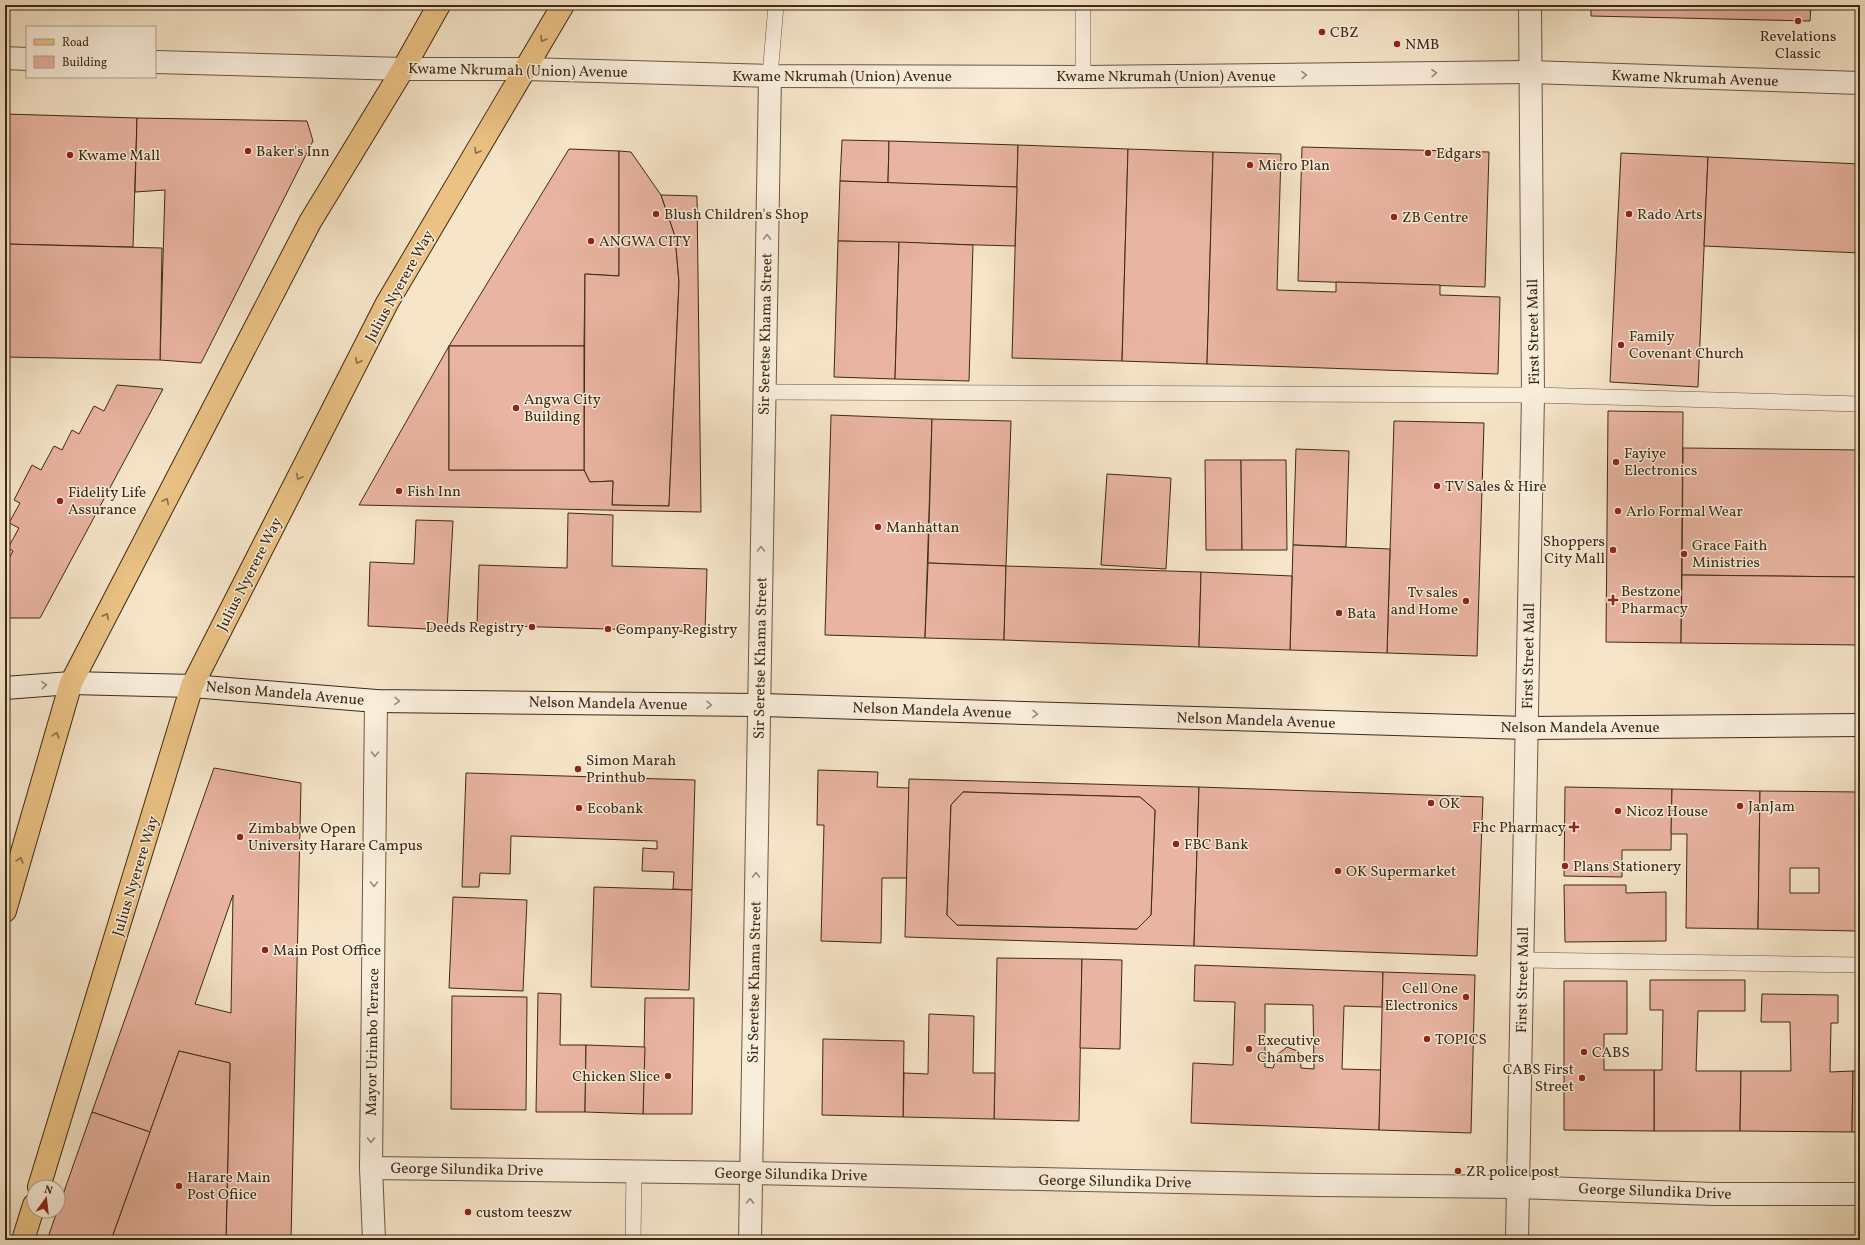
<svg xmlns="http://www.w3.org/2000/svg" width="1865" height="1245" viewBox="0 0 1865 1245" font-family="Vollkorn,serif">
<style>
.building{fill:#e9b4a1;stroke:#3d2914;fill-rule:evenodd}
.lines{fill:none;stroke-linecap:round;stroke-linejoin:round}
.lane-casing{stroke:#6b5841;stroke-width:16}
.street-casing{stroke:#6b5841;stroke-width:24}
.secondary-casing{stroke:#3d2914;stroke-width:24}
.primary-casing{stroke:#3d2914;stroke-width:24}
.lane{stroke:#f9eedc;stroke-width:15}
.street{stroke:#f9eedc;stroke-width:22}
.secondary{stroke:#f9eedc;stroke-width:22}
.primary{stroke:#ebc284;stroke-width:22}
.oneway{stroke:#8b6e46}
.oneway2{stroke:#9b8c78}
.poi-dot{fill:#8f2418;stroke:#f9eedc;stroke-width:1.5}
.labels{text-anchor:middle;stroke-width:3;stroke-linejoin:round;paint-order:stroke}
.poi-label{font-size:15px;fill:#3d2914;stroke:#f9eedc;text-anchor:start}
.street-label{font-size:15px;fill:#3d2914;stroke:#f9eedc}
</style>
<rect width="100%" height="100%" fill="#f6e5c9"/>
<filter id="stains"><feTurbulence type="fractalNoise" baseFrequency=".005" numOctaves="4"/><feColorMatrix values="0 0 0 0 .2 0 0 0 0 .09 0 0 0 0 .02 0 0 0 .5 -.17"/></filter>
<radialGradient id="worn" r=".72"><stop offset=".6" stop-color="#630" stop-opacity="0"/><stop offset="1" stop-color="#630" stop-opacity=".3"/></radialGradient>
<g class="building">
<path d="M 376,5 L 393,5 L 391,9 L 375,9 Z"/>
<path d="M 1591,5 L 1811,5 L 1810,21 L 1591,16 Z"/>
<path d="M 5,114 L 137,118 L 133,247 L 5,244 Z"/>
<path d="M 137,118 L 307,121 L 313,141 L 201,363 L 160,360 L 165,190 L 135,192 Z"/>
<path d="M 842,140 L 889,141 L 888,183 L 840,181 Z"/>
<path d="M 889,141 L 1018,145 L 1017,187 L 888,183 Z"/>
<path d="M 1018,145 L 1128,149 L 1122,361 L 1012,358 Z"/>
<path d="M 1302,147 L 1489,152 L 1485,287 L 1298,281 Z"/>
<path d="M 569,149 L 619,151 L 619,276 L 585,274 L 584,346 L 449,346 Z"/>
<path d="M 1128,149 L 1213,152 L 1207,364 L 1122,361 Z"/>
<path d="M 619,151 L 631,152 L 661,195 L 675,236 L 679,282 L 669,506 L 612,505 L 613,481 L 590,482 L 584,470 L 585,274 L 619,276 Z"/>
<path d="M 1213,152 L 1281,154 L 1277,290 L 1336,292 L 1336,282 L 1440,285 L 1440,295 L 1500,297 L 1498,374 L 1207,364 Z"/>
<path d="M 1621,153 L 1708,157 L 1698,387 L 1610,382 Z"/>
<path d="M 1708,157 L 1860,164 L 1860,253 L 1704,246 Z"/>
<path d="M 840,181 L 1017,187 L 1015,246 L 838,241 Z"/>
<path d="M 661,195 L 697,196 L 701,512 L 359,505 L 449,346 L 449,470 L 584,470 L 590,482 L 613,481 L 612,505 L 669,506 L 679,282 L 675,236 Z"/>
<path d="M 838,241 L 899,242 L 895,379 L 834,377 Z"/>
<path d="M 899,242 L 973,245 L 969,381 L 895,379 Z"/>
<path d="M 5,244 L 162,248 L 160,360 L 5,357 Z"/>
<rect x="449" y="346" width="135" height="124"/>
<path d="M 117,385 L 163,389 L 40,618 L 5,618 L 5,592 L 9,584 L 5,582 L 5,566 L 13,551 L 8,548 L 19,528 L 9,523 L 20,503 L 14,500 L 32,465 L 41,470 L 54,446 L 62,450 L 72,430 L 79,434 L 94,406 L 104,411 Z"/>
<path d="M 1608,411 L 1683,412 L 1681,643 L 1606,642 Z"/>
<path d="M 831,415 L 932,419 L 925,638 L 825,635 Z"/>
<path d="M 932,419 L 1011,421 L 1006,566 L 928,563 Z"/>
<path d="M 1394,421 L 1484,423 L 1477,656 L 1387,653 Z"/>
<path d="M 1683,448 L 1860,450 L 1860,577 L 1682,575 Z"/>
<path d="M 1296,449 L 1349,451 L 1346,547 L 1293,545 Z"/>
<path d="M 1205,460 L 1241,460 L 1242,550 L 1206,550 Z"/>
<path d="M 1241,460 L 1286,460 L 1287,550 L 1242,550 Z"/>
<path d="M 1107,474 L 1171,478 L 1166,569 L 1101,565 Z"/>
<path d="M 568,513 L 613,515 L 612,566 L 707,569 L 705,632 L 477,625 L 479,565 L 567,568 Z"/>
<path d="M 416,520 L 453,521 L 447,630 L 368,626 L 370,562 L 414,564 Z"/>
<path d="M 1293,545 L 1390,549 L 1387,653 L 1290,650 Z"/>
<path d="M 928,563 L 1006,566 L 1004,640 L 925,638 Z"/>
<path d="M 1006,566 L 1201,572 L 1199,647 L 1004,640 Z"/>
<path d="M 1201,572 L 1292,576 L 1290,650 L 1199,647 Z"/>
<path d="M 1682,575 L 1860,577 L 1860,645 L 1681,643 Z"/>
<path d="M 214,768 L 301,783 L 291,1240 L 226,1240 L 230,1063 L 179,1051 L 150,1132 L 92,1112 ZM 233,895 L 231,1013 L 195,1004 Z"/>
<path d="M 818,770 L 878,772 L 877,787 L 909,788 L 907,878 L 882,878 L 881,943 L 821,941 L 824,825 L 817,825 Z"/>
<path d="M 466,773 L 695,780 L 692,890 L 673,889 L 674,872 L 642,871 L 643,848 L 657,849 L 657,841 L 511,836 L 510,874 L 480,873 L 479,887 L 462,887 Z"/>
<path d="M 909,779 L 1199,787 L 1194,946 L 905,937 ZM 963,792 L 1140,797 L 1155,810 L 1151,915 L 1137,929 L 957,925 L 947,915 L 951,805 Z"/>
<path d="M 1199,787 L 1483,797 L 1477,956 L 1194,946 Z"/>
<path d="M 1565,787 L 1672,789 L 1671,850 L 1622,850 L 1622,877 L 1564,876 Z"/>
<path d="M 1672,789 L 1760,791 L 1758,929 L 1686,928 L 1687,834 L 1671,834 Z"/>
<path d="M 1760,791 L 1860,792 L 1858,931 L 1758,929 ZM 1790,868 L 1819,868 L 1819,893 L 1790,893 Z"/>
<path d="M 963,792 L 1140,797 L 1155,810 L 1151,915 L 1137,929 L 957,925 L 947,915 L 951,805 Z"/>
<path d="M 1860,792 L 1860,920 L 1858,920 Z"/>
<path d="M 1564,885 L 1626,885 L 1626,893 L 1666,892 L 1666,941 L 1565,942 Z"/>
<path d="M 594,887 L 692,890 L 689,990 L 591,987 Z"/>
<path d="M 453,897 L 527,900 L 523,991 L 449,988 Z"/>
<rect x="1858" y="920" width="2" height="32"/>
<path d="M 997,958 L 1082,959 L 1079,1121 L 994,1119 Z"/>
<path d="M 1082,959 L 1122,960 L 1120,1049 L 1080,1048 Z"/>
<path d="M 1195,965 L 1383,972 L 1382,1007 L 1344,1006 L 1342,1069 L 1381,1070 L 1379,1130 L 1191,1123 L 1193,1063 L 1233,1065 L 1235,1002 L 1194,1001 ZM 1265,1004 L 1313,1005 L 1314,1069 L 1301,1068 L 1300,1052 L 1287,1047 L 1278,1054 L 1273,1068 L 1265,1067 Z"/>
<path d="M 1383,972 L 1475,975 L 1471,1133 L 1379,1130 Z"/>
<path d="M 1650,980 L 1745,980 L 1745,1011 L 1698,1011 L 1696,1071 L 1741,1071 L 1740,1131 L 1654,1131 L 1654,1070 L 1662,1070 L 1663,1010 L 1650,1010 Z"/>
<path d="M 1564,981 L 1627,981 L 1627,1034 L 1604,1034 L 1604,1070 L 1654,1070 L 1654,1131 L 1564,1130 Z"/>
<path d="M 538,993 L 561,994 L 560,1045 L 586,1045 L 585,1112 L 536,1112 Z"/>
<path d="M 1762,994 L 1838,995 L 1838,1023 L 1831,1023 L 1830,1072 L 1853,1071 L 1852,1132 L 1740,1131 L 1741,1071 L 1791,1071 L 1790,1022 L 1761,1022 Z"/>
<path d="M 452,996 L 527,997 L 526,1110 L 451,1109 Z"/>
<path d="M 645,998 L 694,998 L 692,1114 L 643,1114 Z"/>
<path d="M 929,1014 L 974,1016 L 973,1073 L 995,1073 L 994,1119 L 903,1117 L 904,1073 L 928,1074 Z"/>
<path d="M 823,1039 L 904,1041 L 903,1117 L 822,1115 Z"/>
<path d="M 586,1045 L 645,1047 L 643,1114 L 585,1112 Z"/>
<path d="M 179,1051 L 230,1063 L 226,1240 L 111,1240 Z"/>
<path d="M 1853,1071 L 1860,1071 L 1860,1132 L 1852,1132 Z"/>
<path d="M 92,1112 L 150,1132 L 111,1240 L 47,1240 Z"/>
</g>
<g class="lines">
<defs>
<g id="lane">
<path d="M 770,76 L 776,5"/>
<path d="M 1083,77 L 1083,5"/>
<path d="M 764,392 L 1533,395 L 1860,404"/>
<path d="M 1522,960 L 1860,965"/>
<path d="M 633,1240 L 634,1171"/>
</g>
<g id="street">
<path d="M 5,58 L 27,59"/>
<path d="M 155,62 L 403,69 L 526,69 L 770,76 L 1083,77 L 1530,72 L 1860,83"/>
<path d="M 371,1168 L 751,1173 L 1318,1185 L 1518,1187 L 1714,1194 L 1860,1194"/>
<path d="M 374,1240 L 371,1168 L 376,701"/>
<path d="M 750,1240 L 770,76"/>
<path d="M 1517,1240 L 1533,395 L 1530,5"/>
</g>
<path id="secondary" d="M 5,688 L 71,683 L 192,686 L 376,701 L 759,705 L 1527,728 L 1860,725"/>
<g id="primary">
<path d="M 5,911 L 71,683 L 310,222 L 403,69 L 439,5"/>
<path d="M 39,1187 L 192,686 L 387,303 L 563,5"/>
<path d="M 23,1240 L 34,1205"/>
</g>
</defs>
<use href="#lane" class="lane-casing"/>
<use href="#street" class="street-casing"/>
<use href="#secondary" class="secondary-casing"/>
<use href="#primary" class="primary-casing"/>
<use href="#lane" class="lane"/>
<use href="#street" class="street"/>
<use href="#secondary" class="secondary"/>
<use href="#primary" class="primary"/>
</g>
<defs><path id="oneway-chevron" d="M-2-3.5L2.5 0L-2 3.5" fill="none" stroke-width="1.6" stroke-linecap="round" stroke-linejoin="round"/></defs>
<g class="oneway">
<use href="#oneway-chevron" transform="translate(543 39) rotate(120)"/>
<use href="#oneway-chevron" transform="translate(477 151) rotate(121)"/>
<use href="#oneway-chevron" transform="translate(358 361) rotate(117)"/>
<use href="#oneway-chevron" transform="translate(299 477) rotate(117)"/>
<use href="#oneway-chevron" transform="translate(166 501) rotate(-63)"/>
<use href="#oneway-chevron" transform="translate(106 616) rotate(-63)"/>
<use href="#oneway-chevron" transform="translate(56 735) rotate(-74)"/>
<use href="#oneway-chevron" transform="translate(20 860) rotate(-74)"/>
</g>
<g class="oneway2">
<use href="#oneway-chevron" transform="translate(1434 73) rotate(-1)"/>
<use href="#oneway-chevron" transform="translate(1304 75) rotate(-1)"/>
<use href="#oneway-chevron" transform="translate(767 237) rotate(-89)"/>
<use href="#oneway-chevron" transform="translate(761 549) rotate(-89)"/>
<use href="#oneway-chevron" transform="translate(44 685) rotate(-4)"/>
<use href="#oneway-chevron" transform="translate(397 701) rotate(1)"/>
<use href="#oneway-chevron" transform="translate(709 705) rotate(1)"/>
<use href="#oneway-chevron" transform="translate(1035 714) rotate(2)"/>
<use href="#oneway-chevron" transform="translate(375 754) rotate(91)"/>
<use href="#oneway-chevron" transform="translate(756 875) rotate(-89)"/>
<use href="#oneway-chevron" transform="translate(374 884) rotate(91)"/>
<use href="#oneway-chevron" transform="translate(371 1140) rotate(91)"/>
<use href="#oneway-chevron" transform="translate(750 1201) rotate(-89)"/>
</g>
<g class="poi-dot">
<circle cx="1798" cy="21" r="4"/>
<circle cx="1322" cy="32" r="4"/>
<circle cx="1397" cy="44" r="4"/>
<circle cx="248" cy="151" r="4"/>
<circle cx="1428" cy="153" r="4"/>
<circle cx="70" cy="155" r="4"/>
<circle cx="1250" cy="165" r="4"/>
<circle cx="656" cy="214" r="4"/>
<circle cx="1629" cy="214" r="4"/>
<circle cx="1394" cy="217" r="4"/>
<circle cx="591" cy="241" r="4"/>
<circle cx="1621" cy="345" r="4"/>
<circle cx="516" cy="408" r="4"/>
<circle cx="1616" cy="462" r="4"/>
<circle cx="1437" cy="486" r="4"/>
<circle cx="399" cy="491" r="4"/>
<circle cx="60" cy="501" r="4"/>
<circle cx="1618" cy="511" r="4"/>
<circle cx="878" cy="527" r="4"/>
<circle cx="1613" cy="550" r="4"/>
<circle cx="1684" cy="554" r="4"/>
<path d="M1611 594h4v4h4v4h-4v4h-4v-4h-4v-4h4z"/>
<circle cx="1466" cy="601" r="4"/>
<circle cx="1339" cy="613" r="4"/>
<circle cx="532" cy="627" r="4"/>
<circle cx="608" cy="629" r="4"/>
<circle cx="578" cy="769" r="4"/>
<circle cx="1431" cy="803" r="4"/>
<circle cx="1740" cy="806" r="4"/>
<circle cx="579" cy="808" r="4"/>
<circle cx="1618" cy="811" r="4"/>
<path d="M1572 821h4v4h4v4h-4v4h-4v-4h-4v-4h4z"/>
<circle cx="240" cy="837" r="4"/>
<circle cx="1176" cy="844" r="4"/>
<circle cx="1565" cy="866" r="4"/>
<circle cx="1338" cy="871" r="4"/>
<circle cx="265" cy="950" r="4"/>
<circle cx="1466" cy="997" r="4"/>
<circle cx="1427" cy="1039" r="4"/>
<circle cx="1249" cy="1049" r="4"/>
<circle cx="1584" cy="1052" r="4"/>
<circle cx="668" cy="1076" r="4"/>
<circle cx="1582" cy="1078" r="4"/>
<circle cx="1458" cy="1171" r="4"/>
<circle cx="179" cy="1186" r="4"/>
<circle cx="468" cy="1212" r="4"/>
</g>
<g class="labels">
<g class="poi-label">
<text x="1330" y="37">CBZ</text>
<text x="1798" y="41" text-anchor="middle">Revelations<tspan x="1798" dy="17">Classic</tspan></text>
<text x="1405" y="49">NMB</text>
<text x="256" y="156">Baker's Inn</text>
<text x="1436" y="158">Edgars</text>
<text x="78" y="160">Kwame Mall</text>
<text x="1258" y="170">Micro Plan</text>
<text x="664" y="219">Blush Children's Shop</text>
<text x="1637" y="219">Rado Arts</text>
<text x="1402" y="222">ZB Centre</text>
<text x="599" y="246">ANGWA CITY</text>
<text x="1629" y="341">Family<tspan x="1629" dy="17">Covenant Church</tspan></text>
<text x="524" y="404">Angwa City<tspan x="524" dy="17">Building</tspan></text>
<text x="1624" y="458">Fayiye<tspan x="1624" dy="17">Electronics</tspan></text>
<text x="1445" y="491">TV Sales &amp; Hire</text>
<text x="407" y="496">Fish Inn</text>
<text x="68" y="497">Fidelity Life<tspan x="68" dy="17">Assurance</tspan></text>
<text x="1626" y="516">Arlo Formal Wear</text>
<text x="886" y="532">Manhattan</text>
<text x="1605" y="546" text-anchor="end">Shoppers<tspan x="1605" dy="17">City Mall</tspan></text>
<text x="1692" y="550">Grace Faith<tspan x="1692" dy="17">Ministries</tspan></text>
<text x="1621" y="596">Bestzone<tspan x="1621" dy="17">Pharmacy</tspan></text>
<text x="1458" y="597" text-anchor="end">Tv sales<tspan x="1458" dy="17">and Home</tspan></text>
<text x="1347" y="618">Bata</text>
<text x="524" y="632" text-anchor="end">Deeds Registry</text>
<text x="616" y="634">Company Registry</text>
<text x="586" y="765">Simon Marah<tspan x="586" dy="17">Printhub</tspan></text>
<text x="1439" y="808">OK</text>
<text x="1748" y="811">JanJam</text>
<text x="587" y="813">Ecobank</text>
<text x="1626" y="816">Nicoz House</text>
<text x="1566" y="832" text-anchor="end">Fhc Pharmacy</text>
<text x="248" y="833">Zimbabwe Open<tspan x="248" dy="17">University Harare Campus</tspan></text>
<text x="1184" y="849">FBC Bank</text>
<text x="1573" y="871">Plans Stationery</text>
<text x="1346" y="876">OK Supermarket</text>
<text x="273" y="955">Main Post Office</text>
<text x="1458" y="993" text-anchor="end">Cell One<tspan x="1458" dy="17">Electronics</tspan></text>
<text x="1435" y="1044">TOPICS</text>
<text x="1257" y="1045">Executive<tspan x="1257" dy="17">Chambers</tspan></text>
<text x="1592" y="1057">CABS</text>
<text x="1574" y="1074" text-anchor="end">CABS First<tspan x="1574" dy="17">Street</tspan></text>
<text x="660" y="1081" text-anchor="end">Chicken Slice</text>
<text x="1466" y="1176">ZR police post</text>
<text x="187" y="1182">Harare Main<tspan x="187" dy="17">Post Ofiice</tspan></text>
<text x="476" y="1217">custom teeszw</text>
</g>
<g class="street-label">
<text transform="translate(518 70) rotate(1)" y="5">Kwame Nkrumah (Union) Avenue</text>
<text x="842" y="81">Kwame Nkrumah (Union) Avenue</text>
<text x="1166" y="81">Kwame Nkrumah (Union) Avenue</text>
<text transform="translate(1695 78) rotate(2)" y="5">Kwame Nkrumah Avenue</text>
<text transform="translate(399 286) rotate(-61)" y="5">Julius Nyerere Way</text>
<text transform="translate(1533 332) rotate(-91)" y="5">First Street Mall</text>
<text transform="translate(765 334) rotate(-89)" y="5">Sir Seretse Khama Street</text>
<text transform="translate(249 574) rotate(-63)" y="5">Julius Nyerere Way</text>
<text transform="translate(1528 656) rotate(-89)" y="5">First Street Mall</text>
<text transform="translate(760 658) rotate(-89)" y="5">Sir Seretse Khama Street</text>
<text transform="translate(285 693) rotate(5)" y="5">Nelson Mandela Avenue</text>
<text transform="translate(608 703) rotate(1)" y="5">Nelson Mandela Avenue</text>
<text transform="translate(932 710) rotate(2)" y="5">Nelson Mandela Avenue</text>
<text transform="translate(1256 720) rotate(2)" y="5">Nelson Mandela Avenue</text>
<text x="1580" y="732">Nelson Mandela Avenue</text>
<text transform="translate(135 876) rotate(-73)" y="5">Julius Nyerere Way</text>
<text transform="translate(1522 980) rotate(-89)" y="5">First Street Mall</text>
<text transform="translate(754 982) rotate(-89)" y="5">Sir Seretse Khama Street</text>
<text transform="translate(372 1042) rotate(-89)" y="5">Mayor Urimbo Terrace</text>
<text transform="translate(467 1169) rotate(1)" y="5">George Silundika Drive</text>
<text transform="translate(791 1174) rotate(1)" y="5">George Silundika Drive</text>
<text transform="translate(1115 1181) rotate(1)" y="5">George Silundika Drive</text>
<text transform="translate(1655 1191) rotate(2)" y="5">George Silundika Drive</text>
</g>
</g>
<rect width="1865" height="1245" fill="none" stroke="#f6e5c9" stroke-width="20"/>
<rect x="6" y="6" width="1853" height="1233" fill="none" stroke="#3d2914" stroke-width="2"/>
<rect x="10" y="10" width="1845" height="1225" fill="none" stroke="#3d2914"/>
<rect x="26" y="26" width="130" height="52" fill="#f9eedc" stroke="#ae9f8c"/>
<rect x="34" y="39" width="20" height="6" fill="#ebc284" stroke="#ae9f8c"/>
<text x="62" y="46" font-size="12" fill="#3d2914">Road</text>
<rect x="34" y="56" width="20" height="12" fill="#e9b4a1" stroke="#ae9f8c"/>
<text x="62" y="66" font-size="12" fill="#3d2914">Building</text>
<g transform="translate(46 1199) rotate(15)"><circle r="19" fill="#f9eedc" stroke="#ae9f8c"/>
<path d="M0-3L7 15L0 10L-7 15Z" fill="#8f2418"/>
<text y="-6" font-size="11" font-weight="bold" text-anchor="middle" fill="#3d2914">N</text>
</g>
<rect width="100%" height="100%" filter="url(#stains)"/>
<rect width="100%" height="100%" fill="url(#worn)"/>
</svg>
